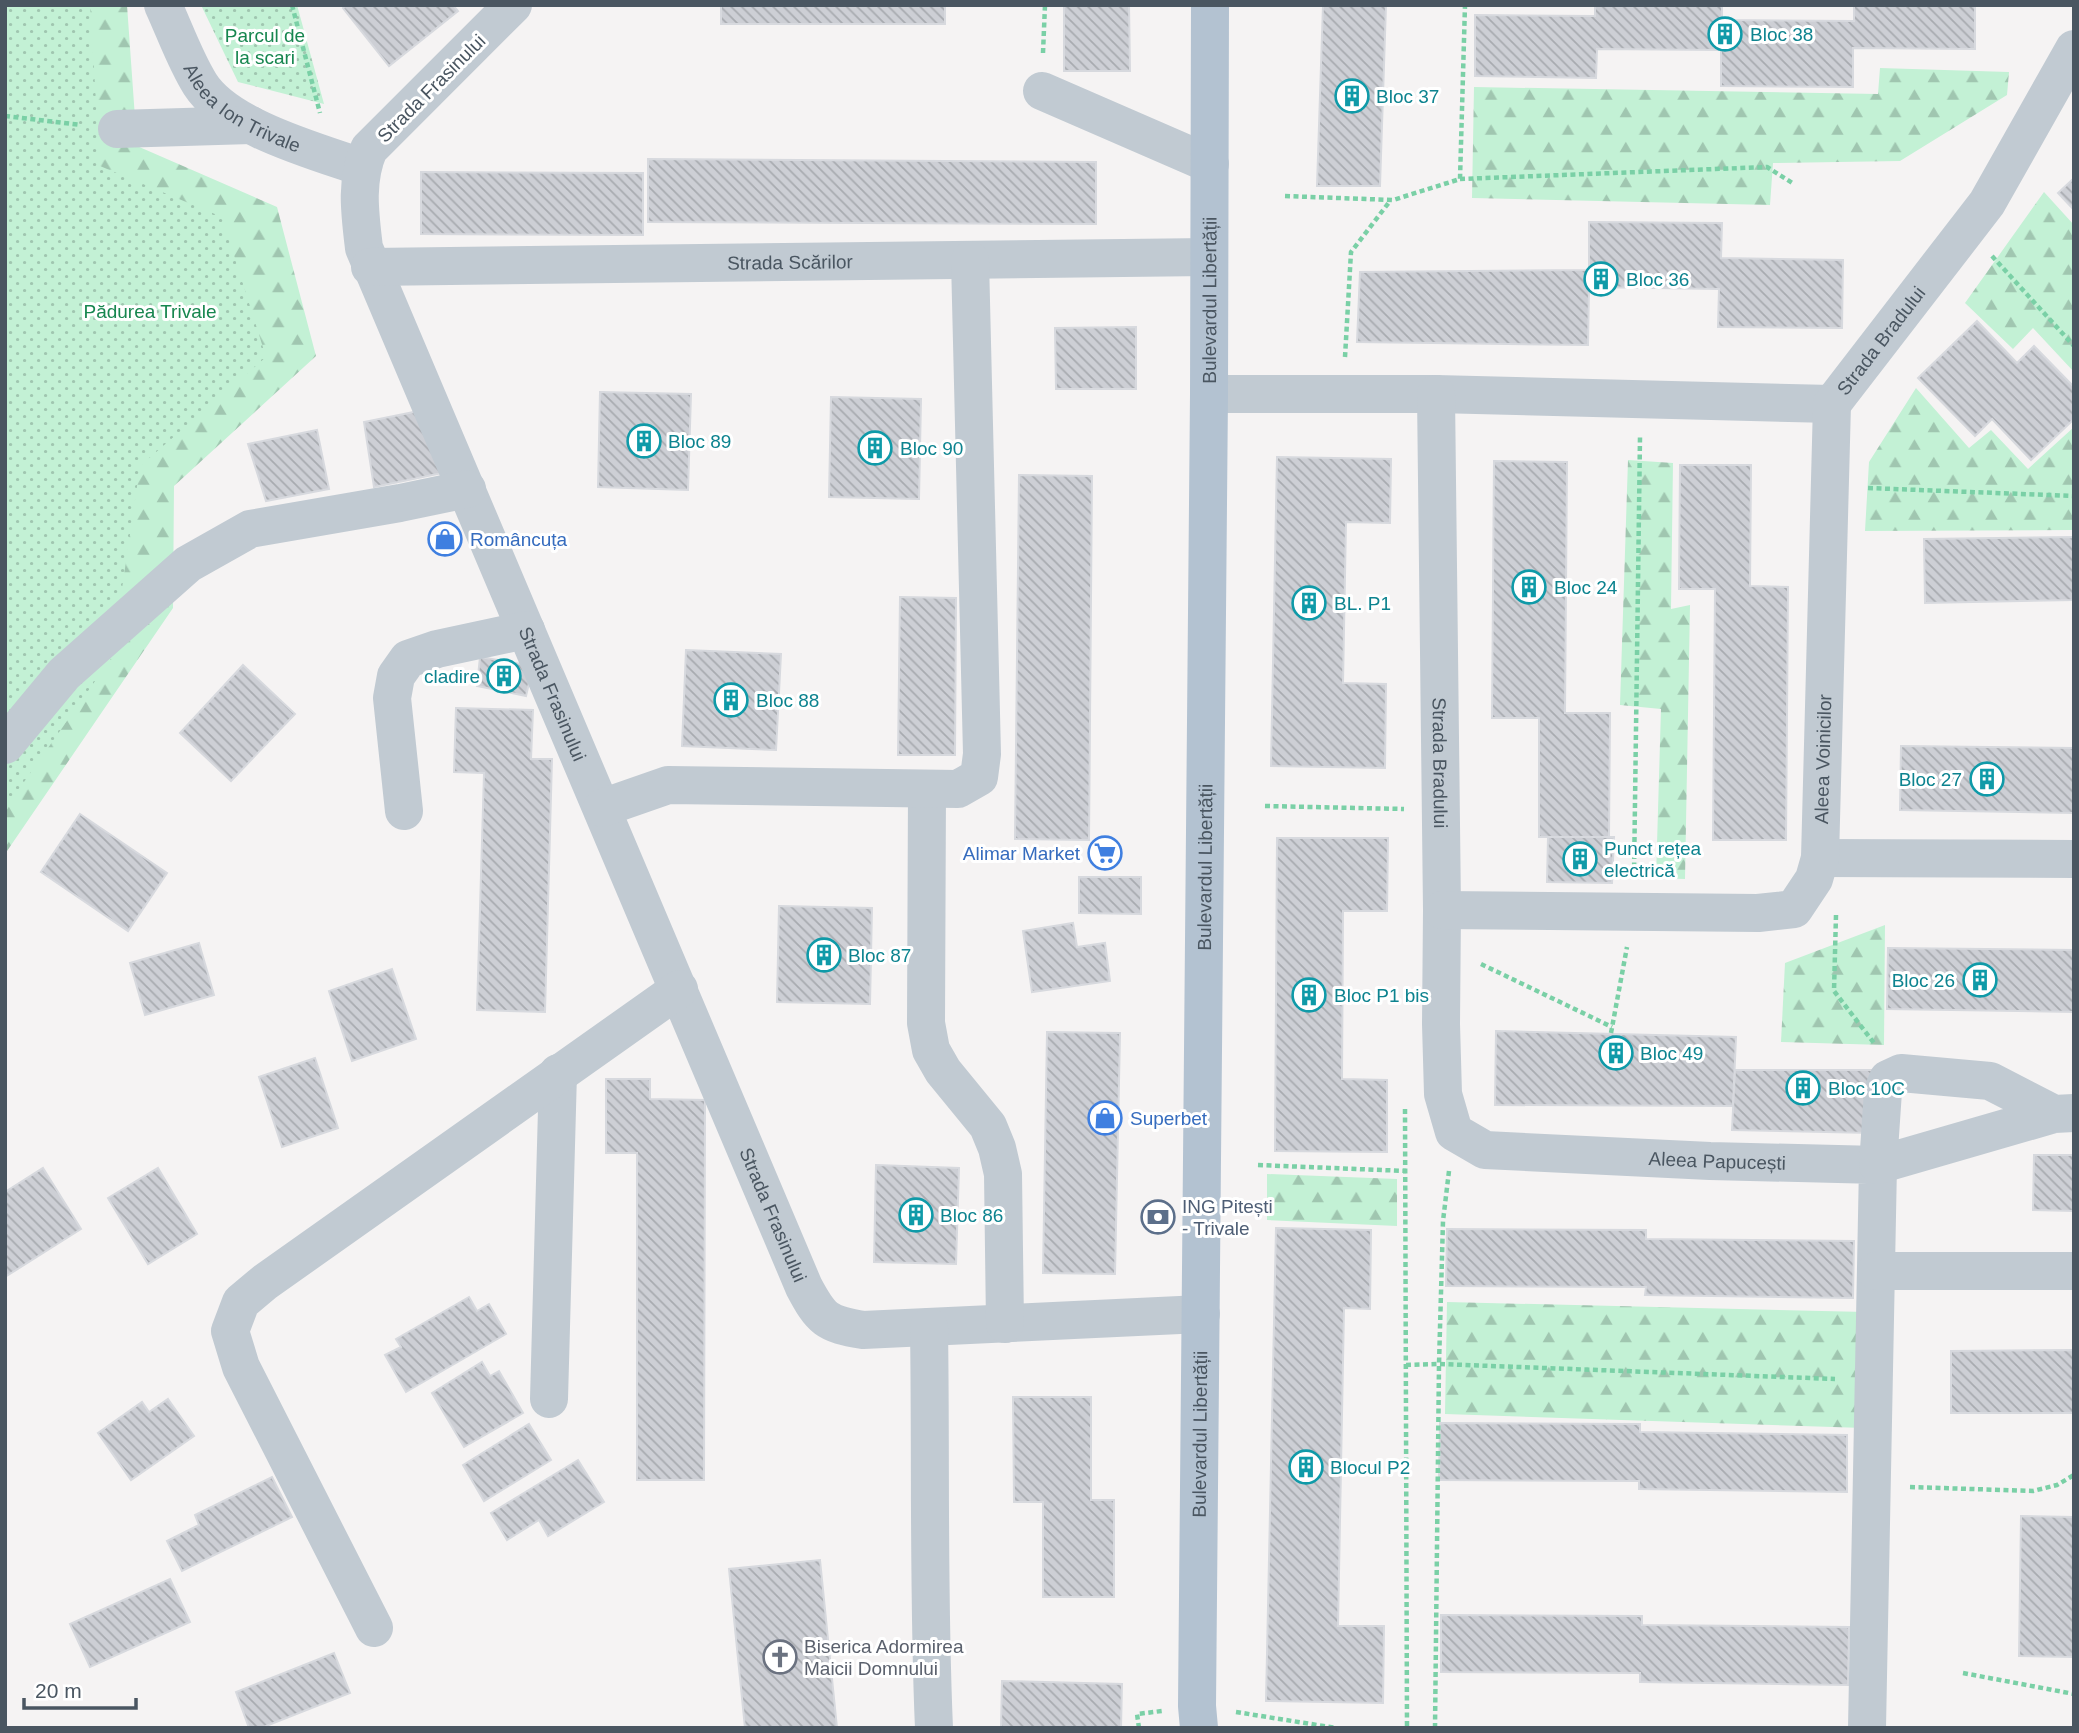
<svg xmlns="http://www.w3.org/2000/svg" width="2079" height="1733" viewBox="0 0 2079 1733" font-family="Arial,sans-serif">
<style>
.forest{fill:url(#forest-firs)}
.park{fill:url(#park-dots)}
.building{fill:url(#building-back-hatch);stroke:#d7d9de;stroke-width:2}
.lines{fill:none;stroke-linecap:round;stroke-linejoin:round}
.path{stroke:#7ad0a6;stroke-width:4.5;stroke-dasharray:5 3.5;stroke-linecap:butt}
.minor{stroke:#c1cad2;stroke-width:38}
.major{stroke:#b3c2d1;stroke-width:38}
.labels{text-anchor:middle;stroke-width:6;stroke-linejoin:round;paint-order:stroke}
.culture-label{font-size:19px;fill:#0d838f;stroke:#fff;text-anchor:start}
.park-label{font-size:19px;fill:#17864f;stroke:#fff}
.street-label{font-size:19px;fill:#4a5661;stroke:#fff}
.shop-label{font-size:19px;fill:#366cbe;stroke:#fff;text-anchor:start}
.service-label{font-size:19px;fill:#4e5e75;stroke:#fff;text-anchor:start}
.worship-label{font-size:19px;fill:#5b616d;stroke:#fff;text-anchor:start}
</style>
<defs>
<pattern id="forest-firs" width="22" height="20" patternUnits="userSpaceOnUse" patternTransform="scale(1.75)"><rect width="22" height="20" fill="#c3f1d5"/><path d="M5 1l3.5 6h-7zM16 11l3.5 6h-7z" fill="#a0c6b0"/></pattern>
<pattern id="park-dots" width="8" height="8" patternUnits="userSpaceOnUse" patternTransform="scale(1.75)"><rect width="8" height="8" fill="#c3f1d5"/><path d="M2 2h.1M6 6h.1" fill="none" stroke="#a0c6b0" stroke-width="1.8" stroke-linecap="round"/></pattern>
<pattern id="building-back-hatch" width="6" height="6" patternUnits="userSpaceOnUse" patternTransform="scale(1.75)"><rect width="6" height="6" fill="#cdcfd5"/><path d="M-1 5l2 2M0 0l6 6M5-1l2 2" fill="none" stroke="#a8abb0"/></pattern>
</defs>
<rect width="100%" height="100%" fill="#f5f3f3"/>
<g class="forest">
<path d="M 5,5 L 127,5 L 137,146 L 277,207 L 316,356 L 174,486 L 173,608 L 5,854 Z"/>
<path d="M 1880,68 L 2009,72 L 2007,95 L 1900,161 L 1773,163 L 1770,205 L 1472,198 L 1474,87 L 1878,94 Z"/>
<path d="M 2044,192 L 2074,225 L 2074,372 L 2033,328 L 2013,349 L 1965,303 Z"/>
<path d="M 1916,388 L 1969,448 L 1991,430 L 2028,469 L 2074,427 L 2074,530 L 1865,531 L 1869,462 Z"/>
<path d="M 1628,460 L 1673,463 L 1671,609 L 1690,605 L 1685,879 L 1656,878 L 1661,709 L 1620,705 Z"/>
<path d="M 1885,925 L 1884,1045 L 1781,1042 L 1785,963 Z"/>
<path d="M 1267,1174 L 1397,1179 L 1397,1226 L 1267,1220 Z"/>
<path d="M 1447,1302 L 1866,1312 L 1864,1428 L 1445,1414 Z"/>
</g>
<g class="park">
<path d="M 5,5 L 90,5 L 100,166 L 222,217 L 266,357 L 140,466 L 112,657 L 5,809 Z"/>
<path d="M 201,5 L 297,5 L 324,104 L 238,82 Z"/>
</g>
<g class="building">
<path d="M 346,5 L 453,5 L 458,11 L 389,66 L 343,8 Z"/>
<rect x="721" y="5" width="224" height="19"/>
<path d="M 1064,5 L 1129,5 L 1130,71 L 1064,71 Z"/>
<path d="M 1323,5 L 1386,5 L 1380,186 L 1317,186 Z"/>
<path d="M 1595,5 L 1722,5 L 1722,20 L 1854,21 L 1854,5 L 1975,5 L 1975,49 L 1853,48 L 1853,87 L 1721,86 L 1721,50 L 1597,49 L 1596,78 L 1475,76 L 1475,15 L 1595,16 Z"/>
<path d="M 648,159 L 1096,162 L 1096,224 L 648,222 Z"/>
<path d="M 421,172 L 643,173 L 643,235 L 421,234 Z"/>
<path d="M 2074,178 L 2074,210 L 2058,193 Z"/>
<path d="M 1589,222 L 1722,223 L 1721,258 L 1843,260 L 1842,328 L 1718,327 L 1719,289 L 1589,287 L 1588,345 L 1357,342 L 1360,272 L 1589,270 Z"/>
<path d="M 1977,321 L 2017,363 L 2034,346 L 2074,387 L 2074,419 L 2031,460 L 1992,419 L 1975,436 L 1918,378 Z"/>
<path d="M 1136,327 L 1136,389 L 1056,389 L 1055,328 Z"/>
<path d="M 600,392 L 691,394 L 688,490 L 598,487 Z"/>
<path d="M 831,397 L 921,399 L 919,499 L 829,497 Z"/>
<path d="M 419,411 L 447,472 L 374,487 L 364,422 Z"/>
<path d="M 317,430 L 329,489 L 266,501 L 248,444 Z"/>
<path d="M 1277,457 L 1391,459 L 1390,523 L 1346,522 L 1343,683 L 1386,684 L 1385,768 L 1271,766 Z"/>
<path d="M 1494,461 L 1567,462 L 1565,713 L 1610,713 L 1609,837 L 1539,837 L 1539,718 L 1492,718 Z"/>
<path d="M 1680,465 L 1751,465 L 1750,586 L 1788,587 L 1786,840 L 1713,840 L 1715,589 L 1679,589 Z"/>
<path d="M 1019,475 L 1092,476 L 1089,840 L 1015,839 Z"/>
<path d="M 448,524 L 458,548 L 442,554 L 432,530 Z"/>
<path d="M 2074,537 L 2074,600 L 1925,603 L 1924,539 Z"/>
<path d="M 900,597 L 956,598 L 955,755 L 898,755 Z"/>
<path d="M 686,650 L 781,654 L 776,750 L 682,746 Z"/>
<path d="M 480,657 L 533,666 L 526,696 L 477,686 Z"/>
<path d="M 243,665 L 295,714 L 231,781 L 180,733 Z"/>
<path d="M 456,708 L 533,710 L 531,759 L 552,759 L 545,1012 L 477,1010 L 484,773 L 454,772 Z"/>
<path d="M 1901,746 L 2074,748 L 2074,813 L 1900,810 Z"/>
<path d="M 80,814 L 167,873 L 128,931 L 41,872 Z"/>
<path d="M 1548,837 L 1614,837 L 1612,883 L 1547,882 Z"/>
<path d="M 1277,838 L 1388,838 L 1387,911 L 1343,911 L 1342,1079 L 1387,1080 L 1387,1152 L 1275,1151 Z"/>
<path d="M 1079,877 L 1141,877 L 1141,914 L 1079,913 Z"/>
<path d="M 779,906 L 872,908 L 870,1004 L 777,1002 Z"/>
<path d="M 1073,923 L 1077,947 L 1105,943 L 1110,981 L 1032,992 L 1023,931 Z"/>
<path d="M 199,943 L 214,995 L 145,1015 L 130,963 Z"/>
<path d="M 1888,948 L 2074,950 L 2074,1012 L 1887,1009 Z"/>
<path d="M 392,969 L 416,1039 L 352,1061 L 329,991 Z"/>
<path d="M 1496,1031 L 1736,1037 L 1733,1106 L 1495,1105 Z"/>
<path d="M 1047,1032 L 1120,1033 L 1115,1274 L 1043,1273 Z"/>
<path d="M 315,1058 L 338,1128 L 282,1147 L 259,1077 Z"/>
<path d="M 1735,1070 L 1874,1070 L 1872,1133 L 1732,1130 Z"/>
<path d="M 606,1079 L 650,1079 L 650,1099 L 705,1100 L 704,1480 L 637,1480 L 637,1153 L 606,1153 Z"/>
<path d="M 2034,1155 L 2074,1155 L 2074,1211 L 2033,1210 Z"/>
<path d="M 876,1165 L 959,1168 L 956,1264 L 874,1262 Z"/>
<path d="M 43,1168 L 81,1229 L 5,1277 L 5,1192 Z"/>
<path d="M 158,1168 L 197,1234 L 148,1264 L 108,1198 Z"/>
<path d="M 1276,1228 L 1371,1230 L 1370,1309 L 1344,1308 L 1338,1626 L 1384,1626 L 1383,1703 L 1266,1701 Z"/>
<path d="M 1447,1229 L 1646,1230 L 1646,1239 L 1854,1241 L 1853,1298 L 1645,1295 L 1646,1287 L 1446,1286 Z"/>
<path d="M 469,1297 L 477,1311 L 489,1304 L 506,1334 L 406,1392 L 385,1355 L 401,1347 L 396,1339 Z"/>
<path d="M 2074,1350 L 2074,1413 L 1951,1413 L 1951,1351 Z"/>
<path d="M 482,1362 L 490,1376 L 499,1371 L 523,1413 L 464,1447 L 432,1393 Z"/>
<path d="M 1013,1397 L 1091,1397 L 1091,1500 L 1114,1500 L 1114,1597 L 1043,1597 L 1043,1502 L 1014,1502 Z"/>
<path d="M 168,1399 L 194,1436 L 131,1480 L 98,1433 L 142,1402 L 149,1412 Z"/>
<path d="M 1440,1423 L 1640,1424 L 1640,1432 L 1847,1435 L 1847,1492 L 1639,1489 L 1639,1481 L 1439,1480 Z"/>
<path d="M 529,1424 L 551,1460 L 484,1501 L 463,1465 Z"/>
<path d="M 578,1460 L 604,1502 L 548,1536 L 539,1520 L 507,1540 L 491,1513 Z"/>
<path d="M 272,1477 L 292,1517 L 182,1571 L 167,1541 L 199,1525 L 195,1515 Z"/>
<path d="M 2021,1516 L 2074,1517 L 2074,1657 L 2019,1656 Z"/>
<path d="M 820,1560 L 837,1728 L 745,1728 L 729,1569 Z"/>
<path d="M 170,1579 L 190,1622 L 90,1667 L 70,1624 Z"/>
<path d="M 1441,1615 L 1642,1616 L 1642,1625 L 1849,1627 L 1848,1685 L 1640,1682 L 1640,1673 L 1441,1672 Z"/>
<path d="M 334,1653 L 350,1693 L 261,1728 L 249,1728 L 236,1692 Z"/>
<path d="M 1002,1681 L 1122,1684 L 1121,1728 L 1001,1728 Z"/>
</g>
<g class="lines">
<g class="path">
<path d="M 292,5 L 320,113"/>
<path d="M 1043,53 L 1045,5"/>
<path d="M 5,116 L 81,125"/>
<path d="M 1460,179 L 1767,167 L 1794,184"/>
<path d="M 1285,196 L 1393,200 L 1460,179 L 1465,5"/>
<path d="M 1992,256 L 2074,346"/>
<path d="M 1345,357 L 1351,252 L 1390,201"/>
<path d="M 1868,488 L 2074,496"/>
<path d="M 1265,806 L 1404,809"/>
<path d="M 1634,876 L 1640,437"/>
<path d="M 1836,915 L 1834,991 L 1874,1043"/>
<path d="M 1481,964 L 1612,1027"/>
<path d="M 1611,1033 L 1627,947"/>
<path d="M 1405,1109 L 1407,1728"/>
<path d="M 1258,1165 L 1406,1171"/>
<path d="M 1406,1365 L 1439,1364 L 1835,1379"/>
<path d="M 1910,1487 L 2033,1491 L 2057,1485 L 2074,1475"/>
<path d="M 1963,1673 L 2074,1694"/>
<path d="M 1236,1712 L 1336,1728"/>
<path d="M 1139,1728 L 1137,1714 L 1162,1711"/>
<path d="M 1435,1728 L 1439,1364 L 1443,1221 L 1449,1171"/>
</g>
<g class="minor">
<path id="s1" d="M 163,5 C 175,31 185,60 200,84 C 227,127 315,151 361,167"/>
<path id="s2" d="M 513,5 L 369,149 C 355,181 360,214 364,248 L 804,1287 C 821,1319 826,1324 863,1330 L 1201,1314"/>
<path d="M 1042,91 L 1210,164"/>
<path d="M 117,129 L 251,125"/>
<path id="s3" d="M 370,267 L 1209,257"/>
<path d="M 1209,394 L 1436,394 L 1832,404"/>
<path id="s4" d="M 1436,394 L 1442,910 L 1441,1024 L 1443,1094 L 1454,1132 L 1485,1150 L 1710,1161 L 1878,1165 L 1867,1728"/>
<path id="s5" d="M 1832,404 L 1987,203 L 2074,49"/>
<path d="M 5,745 L 64,674 L 188,564 L 250,529 L 400,503 L 467,489"/>
<path d="M 927,789 L 926,1023 L 931,1050 L 943,1071 L 988,1126 L 997,1148 L 1003,1174 L 1005,1324"/>
<path d="M 602,808 L 668,785 L 958,789 L 979,777 L 982,754 L 970,260"/>
<path d="M 404,811 L 392,698 L 396,676 L 408,659 L 437,649 L 526,630"/>
<path d="M 1820,858 L 2074,859"/>
<path id="s6" d="M 1442,910 L 1758,913 L 1794,909 L 1814,879 L 1820,858 L 1832,404"/>
<path d="M 2054,1114 L 1878,1165 L 1883,1091 L 1888,1079 L 1901,1073 L 1990,1081 L 2054,1114 L 2074,1113"/>
<path d="M 1876,1271 L 2074,1271"/>
<path d="M 929,1327 C 931,1461 928,1594 934,1728"/>
<path d="M 549,1399 L 558,1073"/>
<path d="M 374,1628 L 241,1367 L 230,1331 L 241,1302 L 265,1282 L 679,989"/>
</g>
<path class="major" id="s7" d="M 1199,1728 L 1197,1706 L 1209,394 L 1210,5"/>
</g>
<defs>
<symbol id="building-ring" viewBox="-11 -11 22 22"><circle r="9.5" fill="#fff" stroke="#0f9aa8" stroke-width="1.5"/><path d="M-4-6H4V6H1V3H-1V6H-4ZM-2.5-4.3h1.7v1.8h-1.7ZM.8-4.3h1.7v1.8H.8ZM-2.5-1h1.7V.8h-1.7ZM.8-1h1.7V.8H.8Z" fill="#0f9aa8"/></symbol>
<symbol id="shop-ring" viewBox="-11 -11 22 22"><circle r="9.5" fill="#fff" stroke="#3f7fe0" stroke-width="1.5"/><path d="M-5-2.5h2.3a2.7 3.5 0 0 1 5.4 0H5L5.5 6h-11ZM-1.5-2.5h3a1.5 2.3 0 0 0-3 0Z" fill="#3f7fe0"/></symbol>
<symbol id="supermarket-ring" viewBox="-11 -11 22 22"><circle r="9.5" fill="#fff" stroke="#3f7fe0" stroke-width="1.5"/><path d="M-6-5.5h2.5l.6 2H6L4.5 2H-2.5L-4.4-4H-6ZM-1.5 3.2a1.3 1.3 0 1 0 .1 0ZM3 3.2a1.3 1.3 0 1 0 .1 0Z" fill="#3f7fe0"/></symbol>
<symbol id="bank-ring" viewBox="-11 -11 22 22"><circle r="9.5" fill="#fff" stroke="#5c6f8a" stroke-width="1.5"/><path d="M-6-4H6V4H-6ZM0-2.3a2.3 2.3 0 1 0 0 4.6a2.3 2.3 0 1 0 0-4.6Z" fill="#5c6f8a"/></symbol>
<symbol id="church-ring" viewBox="-11 -11 22 22"><circle r="9.5" fill="#fff" stroke="#6b7280" stroke-width="1.5"/><path d="M-1.2-6h2.4v3.5h3.3v2.4h-3.3V6h-2.4V-.1h-3.3v-2.4h3.3Z" fill="#6b7280"/></symbol>
</defs>
<g fill-rule="evenodd">
<use href="#building-ring" x="1706" y="15" width="38" height="38"/>
<use href="#building-ring" x="1333" y="77" width="38" height="38"/>
<use href="#building-ring" x="1582" y="260" width="38" height="38"/>
<use href="#building-ring" x="625" y="422" width="38" height="38"/>
<use href="#building-ring" x="856" y="429" width="38" height="38"/>
<use href="#shop-ring" x="426" y="520" width="38" height="38"/>
<use href="#building-ring" x="1510" y="568" width="38" height="38"/>
<use href="#building-ring" x="1290" y="584" width="38" height="38"/>
<use href="#building-ring" x="485" y="657" width="38" height="38"/>
<use href="#building-ring" x="712" y="681" width="38" height="38"/>
<use href="#building-ring" x="1968" y="760" width="38" height="38"/>
<use href="#supermarket-ring" x="1086" y="834" width="38" height="38"/>
<use href="#building-ring" x="1561" y="840" width="38" height="38"/>
<use href="#building-ring" x="805" y="936" width="38" height="38"/>
<use href="#building-ring" x="1961" y="961" width="38" height="38"/>
<use href="#building-ring" x="1290" y="976" width="38" height="38"/>
<use href="#building-ring" x="1597" y="1034" width="38" height="38"/>
<use href="#building-ring" x="1784" y="1069" width="38" height="38"/>
<use href="#shop-ring" x="1086" y="1099" width="38" height="38"/>
<use href="#building-ring" x="897" y="1196" width="38" height="38"/>
<use href="#bank-ring" x="1139" y="1198" width="38" height="38"/>
<use href="#building-ring" x="1287" y="1448" width="38" height="38"/>
<use href="#church-ring" x="761" y="1638" width="38" height="38"/>
</g>
<g class="labels">
<g class="culture-label">
<text x="1750" y="41">Bloc 38</text>
<text x="1376" y="103">Bloc 37</text>
<text x="1626" y="286">Bloc 36</text>
<text x="668" y="448">Bloc 89</text>
<text x="900" y="455">Bloc 90</text>
<text x="1554" y="594">Bloc 24</text>
<text x="1334" y="610">BL. P1</text>
<text x="480" y="683" text-anchor="end">cladire</text>
<text x="756" y="707">Bloc 88</text>
<text x="1962" y="786" text-anchor="end">Bloc 27</text>
<text x="1604" y="855">Punct rețea<tspan x="1604" dy="22">electrică</tspan></text>
<text x="848" y="962">Bloc 87</text>
<text x="1955" y="987" text-anchor="end">Bloc 26</text>
<text x="1334" y="1002">Bloc P1 bis</text>
<text x="1640" y="1060">Bloc 49</text>
<text x="1828" y="1095">Bloc 10C</text>
<text x="940" y="1222">Bloc 86</text>
<text x="1330" y="1474">Blocul P2</text>
</g>
<g class="park-label">
<text x="265" y="42">Parcul de<tspan x="265" dy="22">la scari</tspan></text>
<text x="150" y="318">Pădurea Trivale</text>
</g>
<g class="street-label">
<text transform="translate(431 88) rotate(-45)" y="7">Strada Frasinului</text>
<text dy="7" stroke="none"><textPath href="#s1" startOffset="136">Aleea Ion Trivale</textPath></text>
<text dy="7" stroke="none"><textPath href="#s3" startOffset="420">Strada Scărilor</textPath></text>
<text dy="7" stroke="none"><textPath href="#s7" startOffset="1428">Bulevardul Libertății</textPath></text>
<text dy="7" stroke="none"><textPath href="#s5" startOffset="80">Strada Bradului</textPath></text>
<text dy="7" stroke="none"><textPath href="#s2" startOffset="788">Strada Frasinului</textPath></text>
<text dy="7" stroke="none"><textPath href="#s6" startOffset="509">Aleea Voinicilor</textPath></text>
<text dy="7" stroke="none"><textPath href="#s4" startOffset="369">Strada Bradului</textPath></text>
<text dy="7" stroke="none"><textPath href="#s7" startOffset="861">Bulevardul Libertății</textPath></text>
<text dy="7" stroke="none"><textPath href="#s4" startOffset="1008">Aleea Papucești</textPath></text>
<text dy="7" stroke="none"><textPath href="#s2" startOffset="1354">Strada Frasinului</textPath></text>
<text dy="7" stroke="none"><textPath href="#s7" startOffset="294">Bulevardul Libertății</textPath></text>
</g>
<g class="shop-label">
<text x="470" y="546">Româncuța</text>
<text x="1080" y="860" text-anchor="end">Alimar Market</text>
<text x="1130" y="1125">Superbet</text>
</g>
<g class="service-label">
<text x="1182" y="1213">ING Pitești<tspan x="1182" dy="22">- Trivale</tspan></text>
</g>
<g class="worship-label">
<text x="804" y="1653">Biserica Adormirea<tspan x="804" dy="22">Maicii Domnului</tspan></text>
</g>
</g>
<rect width="2079" height="1733" fill="none" stroke="#4a5661" stroke-width="14"/>
<path d="M24 1698v10h112v-10" fill="none" stroke="#4a5661" stroke-width="3.5"/>
<text x="35" y="1698" font-size="21" fill="#4a5661" stroke="#ffffff" stroke-width="5" paint-order="stroke">20 m</text>
</svg>
